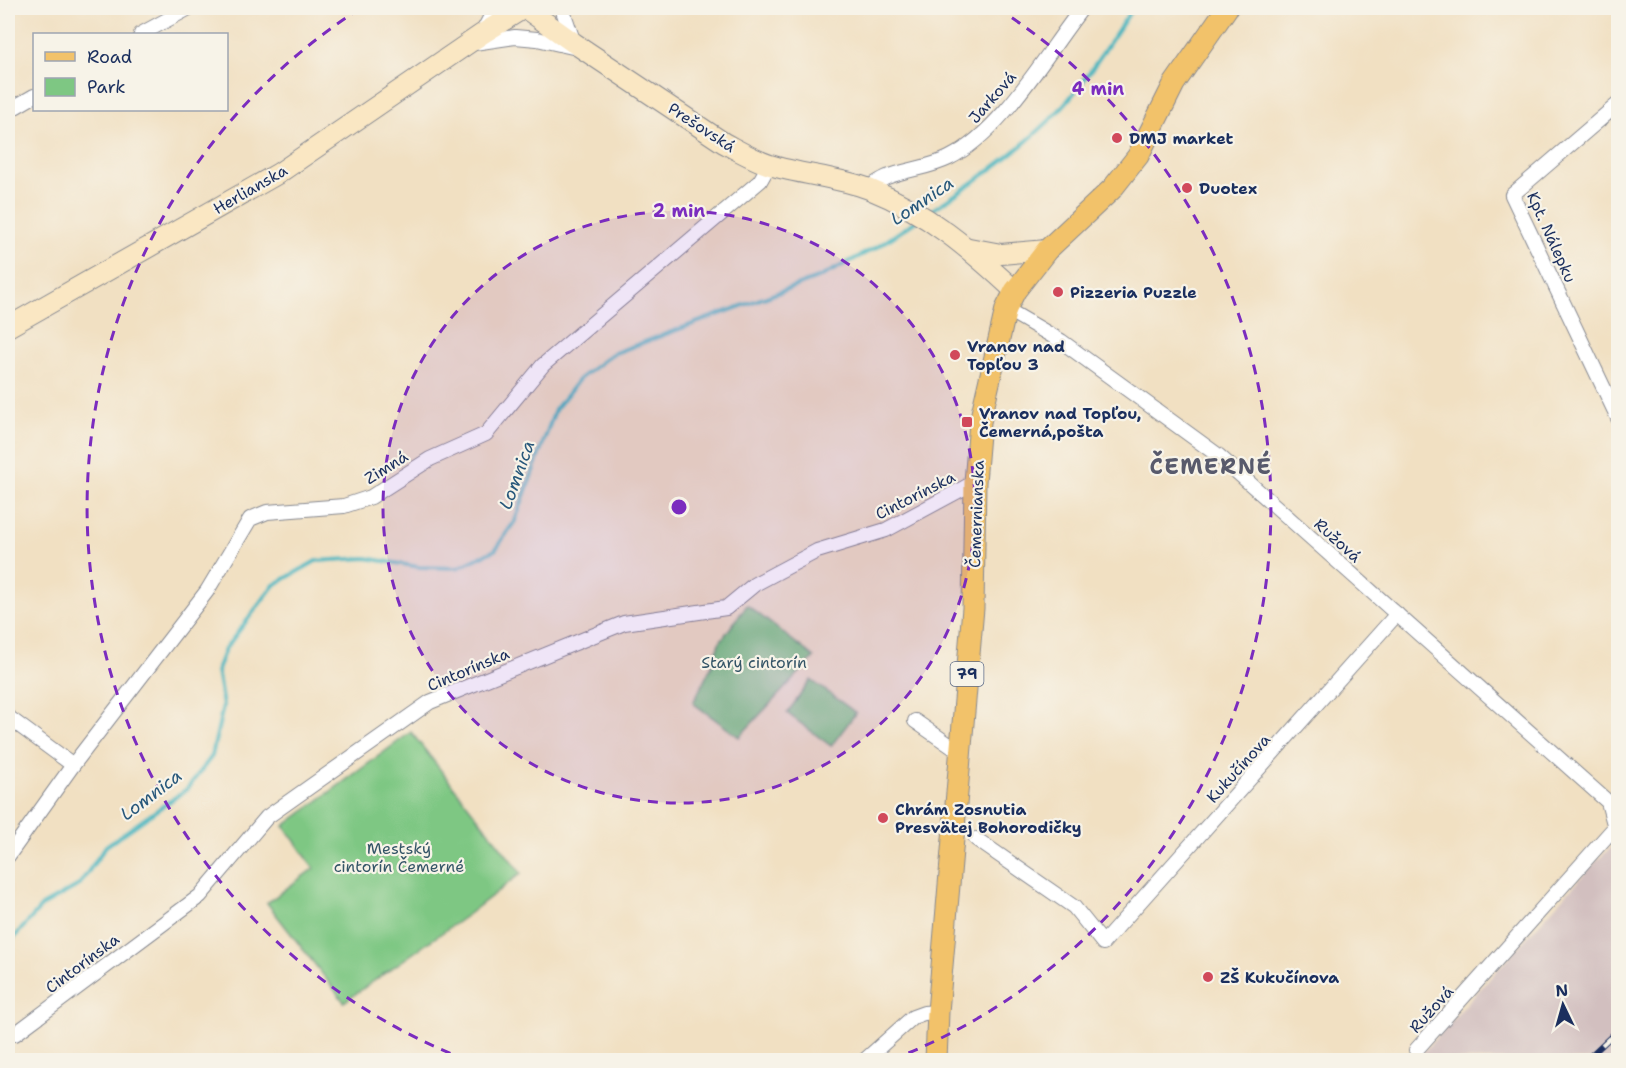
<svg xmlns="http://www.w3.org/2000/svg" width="1626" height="1068" viewBox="0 0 1626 1068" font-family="'Shantell Sans',sans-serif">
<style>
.industrial{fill:#d2bfbf}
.green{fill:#7ec783;stroke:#4c7b70;stroke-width:1.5}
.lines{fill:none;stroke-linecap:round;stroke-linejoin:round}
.stream{stroke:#47b6c0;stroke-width:4}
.street-casing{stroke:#868890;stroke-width:16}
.secondary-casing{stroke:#868890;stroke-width:22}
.primary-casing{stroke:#868890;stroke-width:23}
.street{stroke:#fff;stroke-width:14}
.secondary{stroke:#fae7c3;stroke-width:20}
.primary{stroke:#f2c26a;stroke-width:21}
.rail-casing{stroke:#1b2f5e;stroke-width:6}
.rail{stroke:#f7f3e8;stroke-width:4;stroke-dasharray:11;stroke-linecap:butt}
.ring{fill:none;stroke:#7b2cbf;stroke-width:3;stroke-dasharray:10 8}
.poi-dot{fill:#d1495b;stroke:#f7f3e8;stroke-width:2}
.labels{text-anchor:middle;stroke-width:4.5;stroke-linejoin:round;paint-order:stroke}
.shield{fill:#f7f3e8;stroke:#5d6a87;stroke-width:1.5}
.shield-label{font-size:15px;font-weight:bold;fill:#1b2f5e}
.street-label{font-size:16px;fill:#1b2f5e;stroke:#f7f3e8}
.poi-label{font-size:16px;font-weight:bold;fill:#1b2f5e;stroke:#f7f3e8;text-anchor:start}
.park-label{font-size:16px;fill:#345567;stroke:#f7f3e8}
.water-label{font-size:18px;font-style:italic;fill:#28587b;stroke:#f7f3e8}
.district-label{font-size:22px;font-weight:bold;letter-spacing:1.5px;fill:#585a6c;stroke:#f7f3e8}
.centre{fill:#7b2cbf;stroke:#f7f3e8;stroke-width:3}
.ring-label{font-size:18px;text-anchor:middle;font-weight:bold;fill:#7b2cbf;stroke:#f7f3e8;stroke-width:4.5;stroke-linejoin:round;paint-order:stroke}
</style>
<rect width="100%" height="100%" fill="#f7f3e8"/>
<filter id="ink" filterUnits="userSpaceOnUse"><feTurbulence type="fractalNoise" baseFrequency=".0167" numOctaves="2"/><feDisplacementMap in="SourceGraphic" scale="12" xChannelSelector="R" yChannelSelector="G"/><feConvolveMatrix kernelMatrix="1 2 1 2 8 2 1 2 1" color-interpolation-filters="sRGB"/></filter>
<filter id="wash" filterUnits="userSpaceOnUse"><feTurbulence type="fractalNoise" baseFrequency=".008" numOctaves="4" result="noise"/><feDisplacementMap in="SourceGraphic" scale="24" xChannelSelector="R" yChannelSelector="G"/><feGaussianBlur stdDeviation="1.35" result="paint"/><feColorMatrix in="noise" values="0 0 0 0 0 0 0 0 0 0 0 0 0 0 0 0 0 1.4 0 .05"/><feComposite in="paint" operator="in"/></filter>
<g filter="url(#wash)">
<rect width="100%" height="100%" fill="#f1e0c2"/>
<path class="industrial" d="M 1618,842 L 1618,1060 L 1416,1060 L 1596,861 Z"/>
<g class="green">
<path d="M 747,605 L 814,657 L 739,737 L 693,703 L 713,663 L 719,643 Z"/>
<path d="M 811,680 L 856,713 L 831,746 L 787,713 Z"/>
<path d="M 411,732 L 521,873 L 470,913 L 344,1002 L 267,903 L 314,868 L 284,826 Z"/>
</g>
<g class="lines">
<g class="stream">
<path d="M 929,212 C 972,184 1014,155 1051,119 C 1083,87 1107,45 1133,8"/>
<path d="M 8,957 L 11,941 L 42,906 L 79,885 L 106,846 L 187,789 L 212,756 L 223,706 L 217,670 L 225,649 L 274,585 L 316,561 L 366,558 L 419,567 L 457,568 L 495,550 L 515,521 L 555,410 L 579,379 L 612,354 L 820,277 L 879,246 L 916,221"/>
</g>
</g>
</g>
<g filter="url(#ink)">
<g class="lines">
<defs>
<g id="street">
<path d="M 562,8 L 574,43"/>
<path d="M 482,33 L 490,18 L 492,8"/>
<path d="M 141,34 L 189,8"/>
<path d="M 474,43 L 515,37 L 537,39 L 577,48"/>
<path d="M 1618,104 L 1512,195 L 1618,418"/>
<path d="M 8,111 L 34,96"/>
<path d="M 867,188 C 874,185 880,180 887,177 C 908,169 929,168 949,158 C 1002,132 1046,54 1082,8"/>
<path d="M 1006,309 L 1061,341 L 1219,456 L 1608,802 L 1618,839"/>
<path d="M 8,717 L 73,765"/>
<path d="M 915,721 L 961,753"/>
<path d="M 976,839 L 1074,907 L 1103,943 L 1397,614"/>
<path d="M 8,856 L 73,765 L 207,591 L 250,519 L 267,512 L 344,506 L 371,497 L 430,459 L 486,434 L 543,365 L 760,181 L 769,165"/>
<path d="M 15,1034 L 200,896 L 267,817 L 430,702 L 624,623 L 726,608 L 755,584 L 817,551 L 886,530 L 975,482"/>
<path d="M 1416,1050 L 1614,828 L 1618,821"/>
<path d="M 865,1060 L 913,1017 L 924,1013 L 938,1012"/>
</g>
<g id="secondary">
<path d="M 525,8 L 574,43 L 724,143 C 739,151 754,160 770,165 C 802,175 838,177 869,189 C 927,212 970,249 1015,291"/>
<path d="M 969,248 L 1001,254 L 1047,250"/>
<path d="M 8,327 L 279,173 L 482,34 L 524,8"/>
</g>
<path id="primary" d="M 936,1060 L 938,1012 L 973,608 L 975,482 L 980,422 L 1006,309 L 1015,291 L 1047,250 L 1112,189 L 1138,156 L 1174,84 L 1227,8"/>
</defs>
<use href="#street" class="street-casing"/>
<use href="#secondary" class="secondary-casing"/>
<use href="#primary" class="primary-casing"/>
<use href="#street" class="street"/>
<use href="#secondary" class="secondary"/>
<use href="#primary" class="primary"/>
<defs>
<path id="rail" d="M 1586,1060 L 1618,1030"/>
</defs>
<use href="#rail" class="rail-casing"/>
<use href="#rail" class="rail"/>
</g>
</g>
<circle cx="679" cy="507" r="296" fill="#7b2cbf" fill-opacity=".12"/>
<g class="ring">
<circle cx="679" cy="507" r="296"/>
<path d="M467 1060A592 592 0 0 1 361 8M997 8A592 592 0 0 1 891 1060"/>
</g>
<g class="poi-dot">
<circle cx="1117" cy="138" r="6"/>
<circle cx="1187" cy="188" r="6"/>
<circle cx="1058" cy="292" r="6"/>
<circle cx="955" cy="355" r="6"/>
<rect x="961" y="416" width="12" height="12" rx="3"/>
<circle cx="883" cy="818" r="6"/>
<circle cx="1208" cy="977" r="6"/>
</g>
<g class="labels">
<rect class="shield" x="950.5" y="662" width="33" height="24" rx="4.5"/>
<g class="shield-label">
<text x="967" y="679">79</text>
</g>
<g class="street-label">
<text transform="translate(992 97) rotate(-49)" y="6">Jarková</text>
<text transform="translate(702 127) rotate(33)" y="6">Prešovská</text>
<text transform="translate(250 189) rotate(-30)" y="6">Herlianska</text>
<text transform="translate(1552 237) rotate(66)" y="6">Kpt. Nálepku</text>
<text transform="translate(386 467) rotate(-32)" y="6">Zimná</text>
<text transform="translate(915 495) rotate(-27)" y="6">Cintorínska</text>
<text transform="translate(976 514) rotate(-88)" y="6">Čemernianska</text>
<text transform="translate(1338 540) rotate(42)" y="6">Ružová</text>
<text transform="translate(468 669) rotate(-23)" y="6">Cintorínska</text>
<text transform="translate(1238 768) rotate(-48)" y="6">Kukučínova</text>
<text transform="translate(82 963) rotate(-37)" y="6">Cintorínska</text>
<text transform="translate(1431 1009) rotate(-48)" y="6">Ružová</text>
</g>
<g class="poi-label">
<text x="1129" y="144">DMJ market</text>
<text x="1199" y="194">Duotex</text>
<text x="1070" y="298">Pizzeria Puzzle</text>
<text x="967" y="352">Vranov nad<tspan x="967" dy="18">Topľou 3</tspan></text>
<text x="979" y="419">Vranov nad Topľou,<tspan x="979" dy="18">Čemerná,pošta</tspan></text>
<text x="895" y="815">Chrám Zosnutia<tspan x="895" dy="18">Presvätej Bohorodičky</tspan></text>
<text x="1220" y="983">ZŠ Kukučínova</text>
</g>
<g class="park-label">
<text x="754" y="668">Starý cintorín</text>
<text x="399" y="854">Mestský<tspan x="399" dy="18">cintorín Čemerné</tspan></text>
</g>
<g class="water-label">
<text transform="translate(922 201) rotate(-34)" y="6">Lomnica</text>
<text transform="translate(517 475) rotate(-70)" y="6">Lomnica</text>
<text transform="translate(151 795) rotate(-37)" y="6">Lomnica</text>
</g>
<g class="district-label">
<text x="1211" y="474">ČEMERNÉ</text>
</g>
</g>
<circle cx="679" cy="507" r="9" class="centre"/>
<g class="ring-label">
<text x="1098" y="95">4 min</text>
<text x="679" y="217">2 min</text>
</g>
<rect width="1626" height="1068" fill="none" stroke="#f7f3e8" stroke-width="30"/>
<rect x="33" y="33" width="195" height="78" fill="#f7f3e8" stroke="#9fa5b1" stroke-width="1.5"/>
<rect x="45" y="52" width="30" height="9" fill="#f2c26a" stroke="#9fa5b1" stroke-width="1.5"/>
<text x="87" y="63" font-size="18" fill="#1b2f5e">Road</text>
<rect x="45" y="78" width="30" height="18" fill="#7ec783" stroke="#9fa5b1" stroke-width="1.5"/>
<text x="87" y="93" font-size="18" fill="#1b2f5e">Park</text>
<g transform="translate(1563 1005) rotate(355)" stroke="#f7f3e8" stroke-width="4.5" paint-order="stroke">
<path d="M0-4.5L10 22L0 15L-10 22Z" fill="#1b2f5e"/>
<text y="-9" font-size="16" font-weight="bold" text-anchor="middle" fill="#1b2f5e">N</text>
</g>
</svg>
